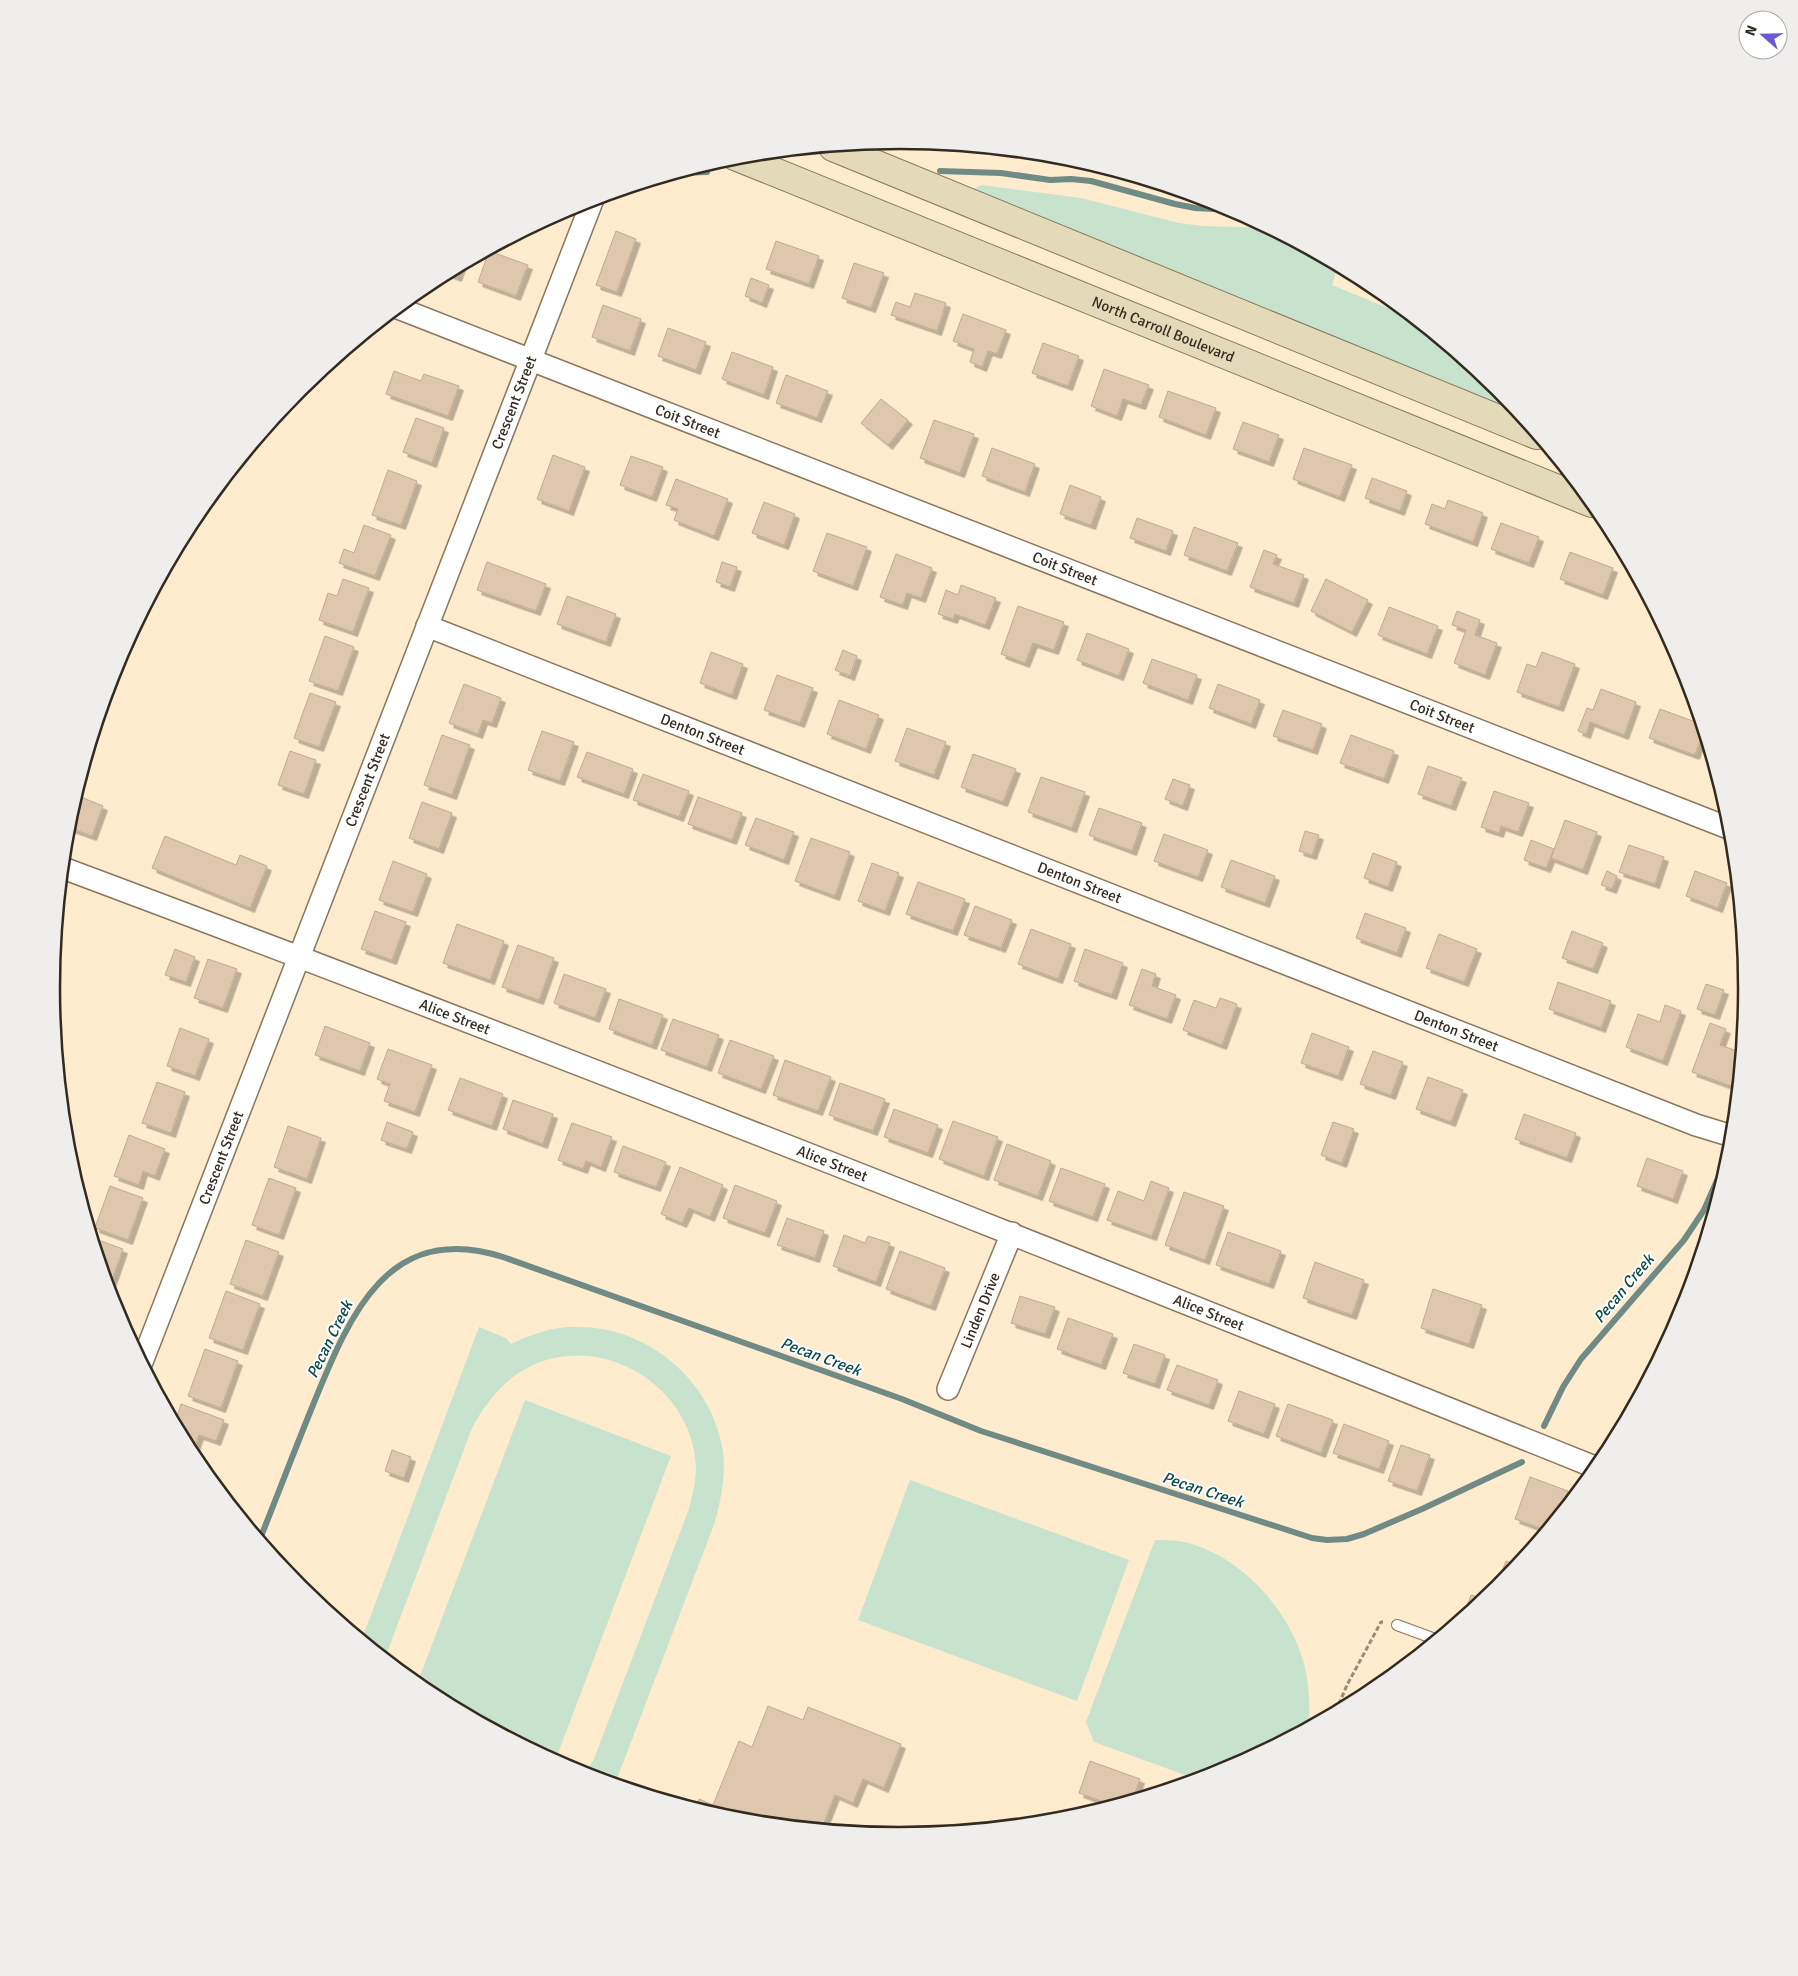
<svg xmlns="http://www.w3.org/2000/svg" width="1798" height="1976" viewBox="0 0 1798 1976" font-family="Signika,sans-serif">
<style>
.green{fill:#c7e3ce}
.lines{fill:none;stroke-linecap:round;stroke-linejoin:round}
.stream{stroke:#708a86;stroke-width:6}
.building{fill:#dfc7ad;stroke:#c2aa91;filter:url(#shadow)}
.lane-casing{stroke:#88775c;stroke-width:12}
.street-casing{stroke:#88775c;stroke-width:24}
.secondary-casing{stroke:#88775c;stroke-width:30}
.path{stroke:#998b77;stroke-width:3;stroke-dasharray:5 2.5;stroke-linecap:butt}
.lane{stroke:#fff;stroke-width:10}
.street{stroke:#fff;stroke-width:21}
.secondary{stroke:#e3daba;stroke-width:28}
.labels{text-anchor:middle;stroke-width:4;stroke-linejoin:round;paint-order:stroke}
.street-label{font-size:15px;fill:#332b20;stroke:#fff}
.water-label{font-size:16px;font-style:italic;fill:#0b484a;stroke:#fff}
.rim{fill:none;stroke:#332b20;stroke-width:2.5}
</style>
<defs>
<filter id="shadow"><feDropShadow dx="4.5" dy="4.5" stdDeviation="0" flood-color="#0004"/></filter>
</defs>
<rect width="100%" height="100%" fill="#ffebcd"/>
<g class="green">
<path d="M 982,185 L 1081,198 L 1179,223 L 1203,226 L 1266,228 L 1338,266 L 1332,285 L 1412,318 L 1499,389 L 1520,414 L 972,194 L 975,188 Z"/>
<path d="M 479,1327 L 506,1338 L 511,1344 C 530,1335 551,1327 573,1327 C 645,1324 712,1379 723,1451 C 726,1475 721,1499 715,1522 L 615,1784 L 584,1774 L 594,1759 L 689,1509 C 692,1495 696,1482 696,1468 C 694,1388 604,1331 531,1366 C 504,1379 486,1402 472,1428 L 385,1658 L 362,1639 Z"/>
<path d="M 525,1400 L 671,1456 L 555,1761 L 428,1693 L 417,1684 Z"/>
<path d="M 910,1480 L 1129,1560 L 1077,1701 L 858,1620 Z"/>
<path d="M 1155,1540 C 1162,1540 1170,1540 1178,1541 C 1237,1551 1289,1608 1304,1664 C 1309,1684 1310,1705 1309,1726 L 1223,1771 L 1196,1779 L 1094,1742 L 1086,1722 Z"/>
</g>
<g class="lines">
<g class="stream">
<path d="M 940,171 L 1001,173 L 1050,180 L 1071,179 L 1091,181 L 1175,204 L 1195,208 L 1233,210"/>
<path d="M 679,173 L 707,172"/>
<path d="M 1544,1426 L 1563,1387 L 1581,1359 L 1684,1240 L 1704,1210 L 1722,1169"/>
<path d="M 260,1539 C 278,1494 295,1449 313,1405 C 349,1317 387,1220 503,1257 L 902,1399 L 981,1431 L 1312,1538 L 1327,1540 L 1347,1539 L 1364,1534 L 1422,1509 L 1522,1462"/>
</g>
</g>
<g class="building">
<path d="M 616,231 L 636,239 L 617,292 L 596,285 Z"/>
<path d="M 776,241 L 819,256 L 809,284 L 766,269 Z"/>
<path d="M 489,251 L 528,265 L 516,296 L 478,282 Z"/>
<path d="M 854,263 L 884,273 L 871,308 L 842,298 Z"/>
<path d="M 461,266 L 457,277 L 447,273 Z"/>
<path d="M 751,278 L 769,285 L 762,303 L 745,296 Z"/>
<path d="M 915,293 L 946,303 L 937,331 L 891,315 L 896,302 L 910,307 Z"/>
<path d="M 603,305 L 641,319 L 630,351 L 592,337 Z"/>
<path d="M 963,314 L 1006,330 L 997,354 L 988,351 L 982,367 L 970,362 L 974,349 L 953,341 Z"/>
<path d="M 668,328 L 706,342 L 696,370 L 658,356 Z"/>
<path d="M 1043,343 L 1079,356 L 1068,386 L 1032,373 Z"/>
<path d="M 732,352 L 773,367 L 764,395 L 722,379 Z"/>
<path d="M 1104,369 L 1149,385 L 1141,405 L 1123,399 L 1117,416 L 1091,406 Z"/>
<path d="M 394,371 L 421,381 L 424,374 L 459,386 L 448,416 L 386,394 Z"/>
<path d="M 786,375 L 828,391 L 817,418 L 776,403 Z"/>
<path d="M 1168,391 L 1216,408 L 1206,435 L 1159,417 Z"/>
<path d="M 881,399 L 908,420 L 888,445 L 861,423 Z"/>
<path d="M 416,418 L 444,428 L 432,463 L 403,452 Z"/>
<path d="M 934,420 L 974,434 L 960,473 L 920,458 Z"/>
<path d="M 1243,422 L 1279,435 L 1269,462 L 1233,449 Z"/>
<path d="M 992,448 L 1035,464 L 1025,492 L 982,476 Z"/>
<path d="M 1304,448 L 1352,465 L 1340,497 L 1293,479 Z"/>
<path d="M 553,455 L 585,467 L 569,511 L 537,499 Z"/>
<path d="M 631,456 L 663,467 L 652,497 L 620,485 Z"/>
<path d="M 388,470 L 417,481 L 401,525 L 372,515 Z"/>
<path d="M 1372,478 L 1407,491 L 1400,511 L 1365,498 Z"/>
<path d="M 676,479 L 728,499 L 714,536 L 674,520 L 678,509 L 666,505 Z"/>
<path d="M 1070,485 L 1101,497 L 1091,525 L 1060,514 Z"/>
<path d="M 1448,500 L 1483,513 L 1473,542 L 1425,524 L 1432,504 L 1445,509 Z"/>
<path d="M 764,502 L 795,514 L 784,545 L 752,533 Z"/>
<path d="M 1137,518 L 1173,531 L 1166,551 L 1130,538 Z"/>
<path d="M 1501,523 L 1539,537 L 1529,563 L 1491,549 Z"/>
<path d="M 364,525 L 391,535 L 375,576 L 339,563 L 344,549 L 354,553 Z"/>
<path d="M 1194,527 L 1238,543 L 1227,571 L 1184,555 Z"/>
<path d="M 827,533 L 867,547 L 853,586 L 813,571 Z"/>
<path d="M 1264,550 L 1277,555 L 1273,564 L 1304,575 L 1294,603 L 1250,587 Z"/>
<path d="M 1570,552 L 1613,568 L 1603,595 L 1560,579 Z"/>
<path d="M 896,554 L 932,568 L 921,598 L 907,593 L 903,605 L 880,597 Z"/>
<path d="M 487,562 L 546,584 L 536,611 L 477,590 Z"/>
<path d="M 722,562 L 737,567 L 730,587 L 716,582 Z"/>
<path d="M 343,579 L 369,588 L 353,632 L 319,620 L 328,593 L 337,596 Z"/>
<path d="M 1326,579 L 1368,600 L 1352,632 L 1311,611 Z"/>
<path d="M 961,585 L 996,598 L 985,625 L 955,614 L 953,619 L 938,614 L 946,590 L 958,595 Z"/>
<path d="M 567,596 L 616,614 L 606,642 L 557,624 Z"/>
<path d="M 1018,606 L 1064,622 L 1054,650 L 1033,643 L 1025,663 L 1001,654 Z"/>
<path d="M 1389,607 L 1438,626 L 1427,654 L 1378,635 Z"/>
<path d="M 1457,611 L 1480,620 L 1475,635 L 1497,643 L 1485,675 L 1454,663 L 1466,630 L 1452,625 Z"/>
<path d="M 1087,633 L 1129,649 L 1119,676 L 1077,660 Z"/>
<path d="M 325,636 L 354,647 L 338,691 L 309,681 Z"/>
<path d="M 843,650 L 857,656 L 850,676 L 835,670 Z"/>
<path d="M 711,652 L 743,664 L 732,695 L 700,683 Z"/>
<path d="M 1542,652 L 1575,664 L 1559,707 L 1517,692 L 1527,664 L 1536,667 Z"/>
<path d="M 1152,659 L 1197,675 L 1188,700 L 1143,683 Z"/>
<path d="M 777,675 L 813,688 L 800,723 L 764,710 Z"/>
<path d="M 464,684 L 501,698 L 492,723 L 483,720 L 478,734 L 449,723 Z"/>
<path d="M 1218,684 L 1260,700 L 1251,724 L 1209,708 Z"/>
<path d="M 1601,689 L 1636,702 L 1624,735 L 1590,722 L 1586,734 L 1578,731 L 1587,708 L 1593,710 Z"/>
<path d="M 310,693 L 336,702 L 319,747 L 294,738 Z"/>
<path d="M 839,700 L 879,715 L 866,749 L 827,734 Z"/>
<path d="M 1660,709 L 1701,724 L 1703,732 L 1695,755 L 1649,738 Z"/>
<path d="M 1283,710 L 1322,724 L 1313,750 L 1273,736 Z"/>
<path d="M 907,728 L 946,742 L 934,775 L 895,761 Z"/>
<path d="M 542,731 L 574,742 L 560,781 L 528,770 Z"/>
<path d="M 442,735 L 470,745 L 452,795 L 424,785 Z"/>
<path d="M 1351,735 L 1394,751 L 1384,779 L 1340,763 Z"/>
<path d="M 290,751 L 316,760 L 304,794 L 278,785 Z"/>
<path d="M 587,752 L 633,769 L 624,794 L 577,777 Z"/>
<path d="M 973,754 L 1016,769 L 1003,802 L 961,787 Z"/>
<path d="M 1428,766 L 1462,778 L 1451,806 L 1418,794 Z"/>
<path d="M 643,774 L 689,791 L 679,817 L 633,800 Z"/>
<path d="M 1041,777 L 1085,792 L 1072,828 L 1028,812 Z"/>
<path d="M 1173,779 L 1190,785 L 1183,806 L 1165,799 Z"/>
<path d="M 1494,791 L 1529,803 L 1518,832 L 1501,826 L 1499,833 L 1481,827 Z"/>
<path d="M 76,795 L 103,806 L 92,836 L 67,827 Z"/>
<path d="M 698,797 L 742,813 L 732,840 L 688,824 Z"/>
<path d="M 422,802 L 452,813 L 439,849 L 409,838 Z"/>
<path d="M 1099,808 L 1142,823 L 1132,851 L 1089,835 Z"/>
<path d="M 756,818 L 794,832 L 784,860 L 745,845 Z"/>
<path d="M 1565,820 L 1597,832 L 1583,870 L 1551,858 Z"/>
<path d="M 1305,831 L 1319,835 L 1312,855 L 1299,851 Z"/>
<path d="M 1164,834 L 1208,850 L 1198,877 L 1154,861 Z"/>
<path d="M 165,836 L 236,865 L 240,855 L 267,866 L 250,908 L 152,868 Z"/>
<path d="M 811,838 L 850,852 L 835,896 L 795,881 Z"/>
<path d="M 1531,840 L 1554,849 L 1546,868 L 1524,860 Z"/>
<path d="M 1629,845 L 1664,857 L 1655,884 L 1619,872 Z"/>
<path d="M 1373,853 L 1397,862 L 1388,887 L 1364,878 Z"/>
<path d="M 1231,860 L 1275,876 L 1265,903 L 1221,887 Z"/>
<path d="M 393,861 L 427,874 L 413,912 L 379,900 Z"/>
<path d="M 872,863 L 899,873 L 885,911 L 858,901 Z"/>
<path d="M 1607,871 L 1617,876 L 1612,889 L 1601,885 Z"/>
<path d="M 1695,871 L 1727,883 L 1718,908 L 1686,896 Z"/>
<path d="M 918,882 L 965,899 L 953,931 L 906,914 Z"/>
<path d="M 975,906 L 1012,920 L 1001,948 L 964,935 Z"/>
<path d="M 375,911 L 406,922 L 392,960 L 361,949 Z"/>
<path d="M 1365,913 L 1406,928 L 1397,953 L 1356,938 Z"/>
<path d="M 457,924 L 504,941 L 490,980 L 443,963 Z"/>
<path d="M 1031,929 L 1071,944 L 1058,979 L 1018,964 Z"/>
<path d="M 1572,931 L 1603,943 L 1593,969 L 1562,958 Z"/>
<path d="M 1439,934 L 1477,949 L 1464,982 L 1426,968 Z"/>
<path d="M 518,945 L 554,958 L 539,1000 L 502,987 Z"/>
<path d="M 175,949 L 195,957 L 186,982 L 165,975 Z"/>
<path d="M 1085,949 L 1123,963 L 1112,995 L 1074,981 Z"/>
<path d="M 208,959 L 237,969 L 223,1008 L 194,998 Z"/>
<path d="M 1142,969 L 1156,974 L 1152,986 L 1176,995 L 1167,1019 L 1129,1005 Z"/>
<path d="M 564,974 L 606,989 L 595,1018 L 554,1003 Z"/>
<path d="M 1558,982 L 1611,1001 L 1601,1028 L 1549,1009 Z"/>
<path d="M 1706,984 L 1724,990 L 1715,1015 L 1697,1009 Z"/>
<path d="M 1220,998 L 1237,1004 L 1222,1045 L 1183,1030 L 1194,1000 L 1216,1008 Z"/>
<path d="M 619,999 L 663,1015 L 652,1045 L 609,1029 Z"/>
<path d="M 1665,1005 L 1681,1011 L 1663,1061 L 1626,1047 L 1638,1014 L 1660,1022 Z"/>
<path d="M 673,1019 L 719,1035 L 707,1067 L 661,1050 Z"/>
<path d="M 1710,1023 L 1726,1029 L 1720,1045 L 1740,1052 L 1739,1063 L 1731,1086 L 1692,1072 Z"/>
<path d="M 325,1026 L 370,1043 L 360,1071 L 315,1055 Z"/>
<path d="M 180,1028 L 209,1039 L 195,1076 L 167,1066 Z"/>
<path d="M 1312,1033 L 1349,1047 L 1338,1076 L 1301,1063 Z"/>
<path d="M 730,1040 L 774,1056 L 761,1089 L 718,1073 Z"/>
<path d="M 388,1049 L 432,1065 L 415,1112 L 384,1101 L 390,1084 L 377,1079 Z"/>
<path d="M 1373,1051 L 1403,1062 L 1391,1095 L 1360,1084 Z"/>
<path d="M 785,1060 L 831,1077 L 818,1111 L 773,1095 Z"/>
<path d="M 1428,1077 L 1463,1090 L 1451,1122 L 1416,1109 Z"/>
<path d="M 460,1078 L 503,1094 L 492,1126 L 448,1110 Z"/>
<path d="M 157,1082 L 185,1092 L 171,1133 L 142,1123 Z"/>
<path d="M 840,1083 L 885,1099 L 873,1131 L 829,1115 Z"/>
<path d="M 513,1100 L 553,1114 L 543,1144 L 503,1129 Z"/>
<path d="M 894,1109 L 938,1125 L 928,1153 L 884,1137 Z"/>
<path d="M 1524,1114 L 1576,1133 L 1567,1158 L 1515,1139 Z"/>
<path d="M 953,1121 L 998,1137 L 984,1176 L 939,1159 Z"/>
<path d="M 387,1122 L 413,1132 L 407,1149 L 381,1140 Z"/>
<path d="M 1333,1122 L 1354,1129 L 1342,1163 L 1321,1155 Z"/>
<path d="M 572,1123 L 612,1137 L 601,1167 L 586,1161 L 583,1169 L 558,1160 Z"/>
<path d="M 288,1126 L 321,1138 L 307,1179 L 274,1167 Z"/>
<path d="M 129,1135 L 165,1149 L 155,1176 L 143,1171 L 139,1185 L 114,1176 Z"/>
<path d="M 1007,1144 L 1051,1161 L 1038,1196 L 994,1180 Z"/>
<path d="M 623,1146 L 666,1162 L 656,1187 L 614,1172 Z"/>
<path d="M 1647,1158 L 1683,1171 L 1673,1199 L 1637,1186 Z"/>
<path d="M 680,1167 L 723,1185 L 710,1217 L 689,1208 L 682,1223 L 661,1214 Z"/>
<path d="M 1061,1168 L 1105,1184 L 1093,1217 L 1049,1201 Z"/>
<path d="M 269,1178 L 296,1188 L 279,1235 L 252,1225 Z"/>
<path d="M 1151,1181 L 1169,1188 L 1152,1236 L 1107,1220 L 1118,1191 L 1144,1201 Z"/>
<path d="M 735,1185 L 777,1201 L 765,1233 L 723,1218 Z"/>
<path d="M 110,1186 L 143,1198 L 128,1240 L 95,1228 Z"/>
<path d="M 1184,1192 L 1224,1206 L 1205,1260 L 1165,1245 Z"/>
<path d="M 787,1218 L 824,1231 L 815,1258 L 777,1245 Z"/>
<path d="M 1228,1232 L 1281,1251 L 1269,1284 L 1216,1265 Z"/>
<path d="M 844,1235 L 865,1243 L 868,1236 L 890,1243 L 876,1282 L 833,1266 Z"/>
<path d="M 93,1238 L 123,1249 L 109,1289 Z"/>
<path d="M 246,1240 L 279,1252 L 263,1296 L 230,1284 Z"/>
<path d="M 900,1251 L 945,1268 L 931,1306 L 886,1289 Z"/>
<path d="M 1315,1262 L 1364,1280 L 1352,1315 L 1303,1298 Z"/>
<path d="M 1433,1289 L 1482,1305 L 1469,1344 L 1421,1328 Z"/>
<path d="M 226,1291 L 260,1304 L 243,1350 L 209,1338 Z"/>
<path d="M 1020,1296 L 1055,1307 L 1045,1334 L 1011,1323 Z"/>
<path d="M 1068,1318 L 1113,1334 L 1101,1365 L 1057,1349 Z"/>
<path d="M 1134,1344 L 1165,1355 L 1155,1384 L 1123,1373 Z"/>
<path d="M 205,1349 L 238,1361 L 221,1408 L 188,1396 Z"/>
<path d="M 1177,1365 L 1218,1380 L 1209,1405 L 1167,1390 Z"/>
<path d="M 1239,1391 L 1275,1404 L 1264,1434 L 1228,1421 Z"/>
<path d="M 181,1404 L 224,1420 L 216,1441 L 199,1435 L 192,1455 L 175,1423 Z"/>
<path d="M 1288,1404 L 1333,1420 L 1321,1453 L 1276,1436 Z"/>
<path d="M 1344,1424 L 1389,1441 L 1379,1469 L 1333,1453 Z"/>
<path d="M 1401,1445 L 1430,1455 L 1417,1491 L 1388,1481 Z"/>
<path d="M 392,1450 L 411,1457 L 404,1478 L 385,1471 Z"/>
<path d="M 1530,1477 L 1568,1491 L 1561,1511 L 1546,1530 L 1515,1519 Z"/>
<path d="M 1506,1561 L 1517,1565 L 1495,1590 Z"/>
<path d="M 1471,1595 L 1484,1599 L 1467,1613 L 1465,1612 Z"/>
<path d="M 768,1706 L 803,1720 L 808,1707 L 901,1744 L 884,1788 L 863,1779 L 853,1803 L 835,1795 L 822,1828 L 733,1819 L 696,1808 L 699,1799 L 713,1805 L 739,1741 L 752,1747 Z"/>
<path d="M 1090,1761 L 1140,1779 L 1133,1799 L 1112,1805 L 1079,1793 Z"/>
</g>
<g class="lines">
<defs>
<path id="lane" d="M 1397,1625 L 1435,1639"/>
<g id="street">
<path id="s1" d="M 398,308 L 1731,829"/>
<path id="s2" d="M 427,626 L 1696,1125 L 1732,1136"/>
<path id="s3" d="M 63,868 C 577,1060 1087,1263 1597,1468"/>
<path id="s4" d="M 142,1362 L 593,199"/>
<path id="s5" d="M 948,1389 L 1012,1233"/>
</g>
<g id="secondary">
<path d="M 833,147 L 1537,435"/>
<path id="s6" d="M 735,156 L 1592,503"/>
</g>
</defs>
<use href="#lane" class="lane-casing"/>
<use href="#street" class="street-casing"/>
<use href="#secondary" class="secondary-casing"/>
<path class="path" d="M 1336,1711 L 1347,1685 L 1381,1622 L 1383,1622"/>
<use href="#lane" class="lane"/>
<use href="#street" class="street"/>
<use href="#secondary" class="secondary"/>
</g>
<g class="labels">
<g class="street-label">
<text dy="5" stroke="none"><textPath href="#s6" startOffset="462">North Carroll Boulevard</textPath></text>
<text dy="5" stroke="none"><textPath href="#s4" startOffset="1029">Crescent Street</textPath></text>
<text dy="5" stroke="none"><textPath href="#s1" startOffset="311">Coit Street</textPath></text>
<text dy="5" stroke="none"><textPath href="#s1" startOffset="716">Coit Street</textPath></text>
<text dy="5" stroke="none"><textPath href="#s1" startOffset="1121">Coit Street</textPath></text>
<text dy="5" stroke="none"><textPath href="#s2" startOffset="296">Denton Street</textPath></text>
<text dy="5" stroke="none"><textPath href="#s4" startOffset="624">Crescent Street</textPath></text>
<text dy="5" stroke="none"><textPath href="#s2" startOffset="701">Denton Street</textPath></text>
<text dy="5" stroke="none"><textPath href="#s3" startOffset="419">Alice Street</textPath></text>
<text dy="5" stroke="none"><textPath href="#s2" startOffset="1106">Denton Street</textPath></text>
<text dy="5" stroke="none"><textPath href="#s4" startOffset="219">Crescent Street</textPath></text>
<text dy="5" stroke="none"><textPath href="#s3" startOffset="824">Alice Street</textPath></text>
<text dy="5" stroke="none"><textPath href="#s5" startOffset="85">Linden Drive</textPath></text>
<text dy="5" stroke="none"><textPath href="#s3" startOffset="1229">Alice Street</textPath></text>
</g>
<g class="water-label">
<text transform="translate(1623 1288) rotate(-50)" y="6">Pecan Creek</text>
<text transform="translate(329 1339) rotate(-64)" y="6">Pecan Creek</text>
<text transform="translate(821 1356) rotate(20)" y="6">Pecan Creek</text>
<text transform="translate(1203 1489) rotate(18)" y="6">Pecan Creek</text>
</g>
</g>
<path d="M0 0H1798V1976H0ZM60 988a839 839 0 1 1 1678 0a839 839 0 1 1-1678 0Z" fill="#efeeed" fill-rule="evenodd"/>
<path class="rim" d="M60 988a839 839 0 1 1 1678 0a839 839 0 1 1-1678 0Z"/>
<g transform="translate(1763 35) rotate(290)"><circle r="24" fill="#ffffff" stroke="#adaaa6"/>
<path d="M0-4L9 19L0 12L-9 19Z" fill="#6d59d3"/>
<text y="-8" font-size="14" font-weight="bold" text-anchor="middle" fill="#332b20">N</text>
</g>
</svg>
